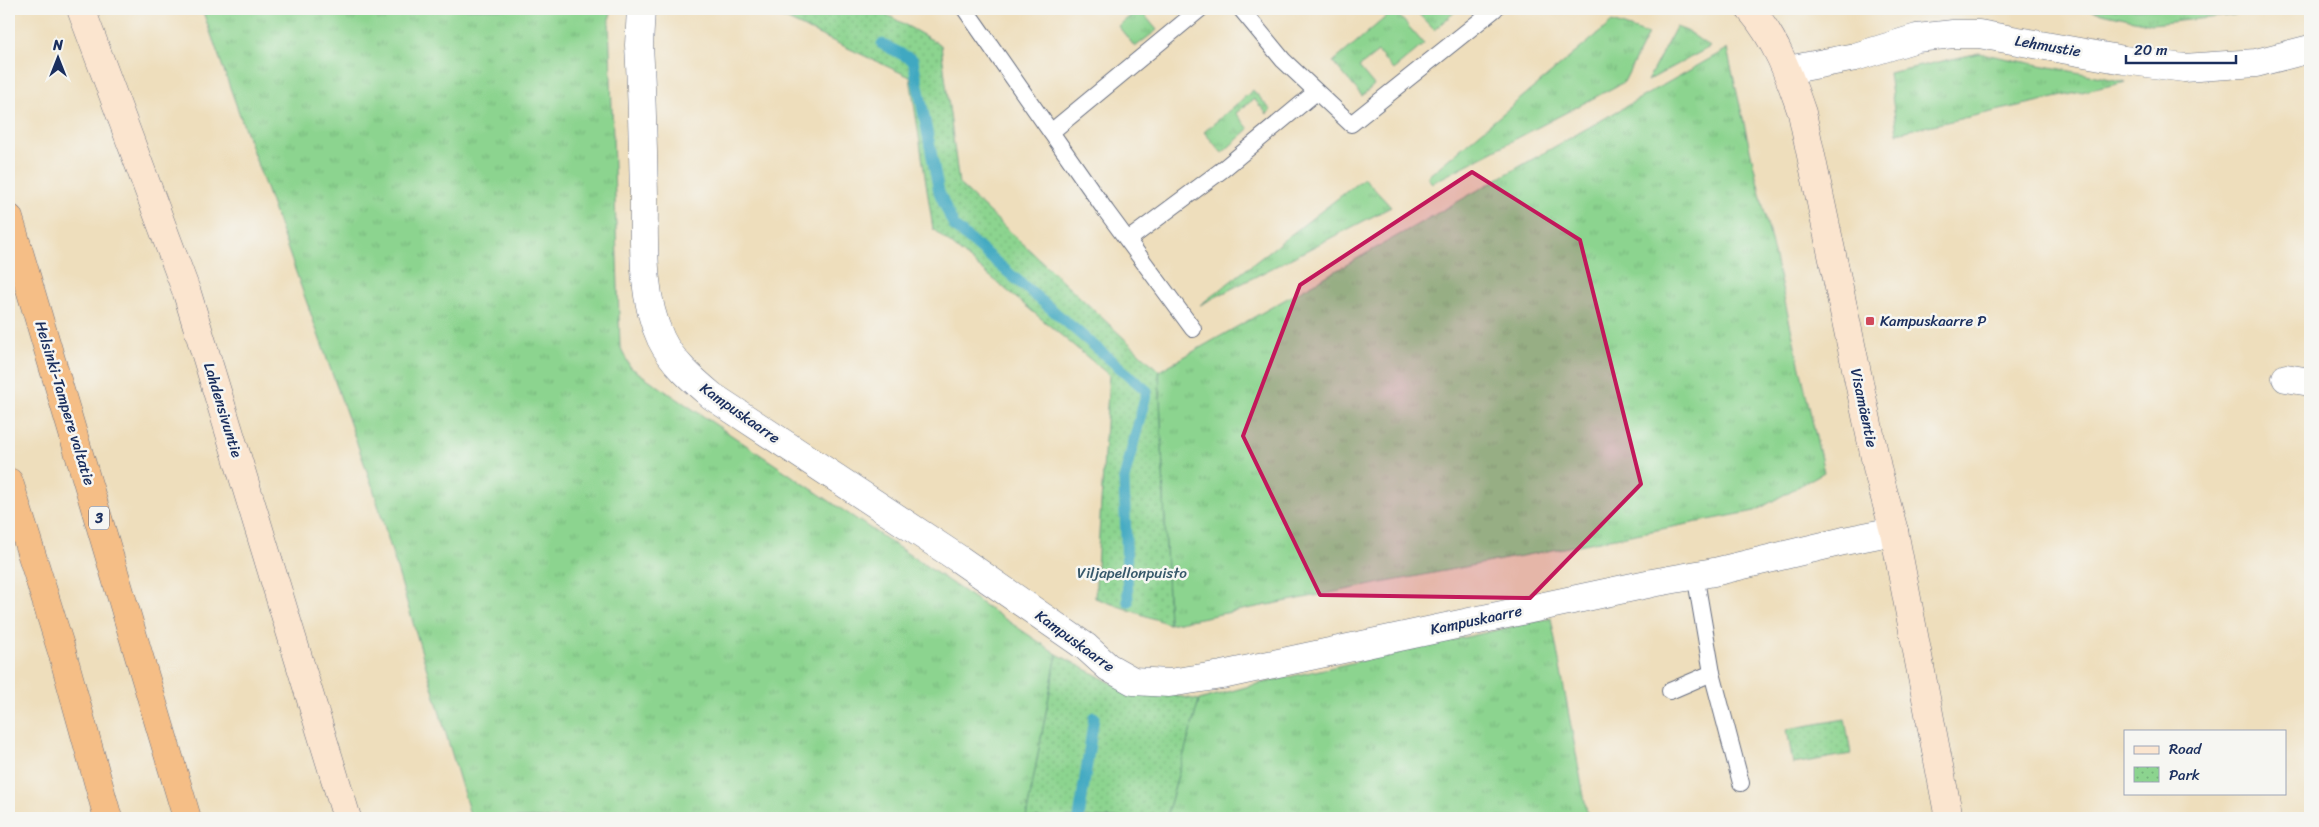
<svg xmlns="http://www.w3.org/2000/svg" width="2319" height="827" viewBox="0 0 2319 827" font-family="Sriracha,sans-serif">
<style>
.grass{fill:url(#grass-tufts);stroke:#548276}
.park{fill:url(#park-dots);stroke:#548276}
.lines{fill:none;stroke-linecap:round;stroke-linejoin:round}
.stream{stroke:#40a8c1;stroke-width:11}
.lane-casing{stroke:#656c7f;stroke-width:18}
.street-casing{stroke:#656c7f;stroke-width:29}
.secondary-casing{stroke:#656c7f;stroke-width:29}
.highway-casing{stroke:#656c7f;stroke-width:29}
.lane{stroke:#fff;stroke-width:16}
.street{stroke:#fff;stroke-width:28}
.secondary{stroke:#fbe5cf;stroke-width:28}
.highway{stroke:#f5be86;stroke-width:28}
.marked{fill:#c2185b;fill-opacity:0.2;stroke:#c2185b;stroke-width:4;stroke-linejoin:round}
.poi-dot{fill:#d1495b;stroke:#f6f6f2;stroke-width:2}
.labels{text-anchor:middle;stroke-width:5;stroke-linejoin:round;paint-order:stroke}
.shield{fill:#f6f6f2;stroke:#5d6b8a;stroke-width:1}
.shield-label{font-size:14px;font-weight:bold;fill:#1b2f5e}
.street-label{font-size:15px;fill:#1b2f5e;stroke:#f6f6f2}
.poi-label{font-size:15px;fill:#1b2f5e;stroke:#f6f6f2;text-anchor:start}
.park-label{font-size:15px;fill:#37586a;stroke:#f6f6f2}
</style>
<defs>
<pattern id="grass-tufts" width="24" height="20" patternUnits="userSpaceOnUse" patternTransform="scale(1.25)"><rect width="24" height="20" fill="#8cd48f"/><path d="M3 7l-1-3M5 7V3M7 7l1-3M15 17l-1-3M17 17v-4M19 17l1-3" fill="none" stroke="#78b67e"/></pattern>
<pattern id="park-dots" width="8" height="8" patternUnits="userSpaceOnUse" patternTransform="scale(1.25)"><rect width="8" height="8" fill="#8cd48f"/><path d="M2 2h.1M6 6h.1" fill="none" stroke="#78b67e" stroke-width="1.8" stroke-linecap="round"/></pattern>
</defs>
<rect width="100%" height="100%" fill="#f6f6f2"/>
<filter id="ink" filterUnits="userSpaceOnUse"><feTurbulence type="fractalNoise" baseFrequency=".02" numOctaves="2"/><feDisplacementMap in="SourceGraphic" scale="10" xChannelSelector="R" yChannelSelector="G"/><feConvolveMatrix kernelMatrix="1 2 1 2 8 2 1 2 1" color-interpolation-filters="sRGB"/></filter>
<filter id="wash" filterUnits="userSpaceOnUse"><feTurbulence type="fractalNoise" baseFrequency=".0096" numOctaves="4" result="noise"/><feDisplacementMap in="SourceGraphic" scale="20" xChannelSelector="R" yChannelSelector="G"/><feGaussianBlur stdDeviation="1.12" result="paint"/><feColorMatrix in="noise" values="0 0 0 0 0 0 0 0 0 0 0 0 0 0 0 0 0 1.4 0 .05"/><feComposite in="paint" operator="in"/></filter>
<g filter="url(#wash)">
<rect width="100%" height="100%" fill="#eedebc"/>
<g class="grass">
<path d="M 202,9 L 613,9 L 609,19 L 620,346 L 630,367 L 1057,654 L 1026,818 L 471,818 L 373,488 Z"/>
<path d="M 1139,9 L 1147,9 L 1143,13 L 1157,30 L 1135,47 L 1118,26 Z"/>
<path d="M 1414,9 L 1458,9 L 1434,30 Z"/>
<path d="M 2084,9 L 2226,9 L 2227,16 L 2152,24 Z"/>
<path d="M 1394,10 L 1424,44 L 1393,70 L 1378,52 L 1359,67 L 1374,85 L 1362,96 L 1333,62 Z"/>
<path d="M 1612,22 L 1648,34 L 1624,82 L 1432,183 L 1427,177 Z"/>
<path d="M 1676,27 L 1687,31 L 1710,47 L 1647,81 Z"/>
<path d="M 1727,49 L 1824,472 L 1755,511 L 1169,624 L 1159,371 Z"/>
<path d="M 1979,53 L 2126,82 L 1897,133 L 1889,73 Z"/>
<path d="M 1253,90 L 1271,110 L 1267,114 L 1254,99 L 1236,113 L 1249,129 L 1222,153 L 1204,132 Z"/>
<path d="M 1364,178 L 1391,207 L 1200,305 Z"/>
<path d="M 1551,618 L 1588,818 L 1166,818 L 1199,700 L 1253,685 Z"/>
</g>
<g class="park">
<path d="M 764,9 L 877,9 L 941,45 L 959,184 L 1159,371 L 1169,624 L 1095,598 L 1109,375 L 933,229 L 910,77 Z"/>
<path d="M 2226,9 L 2273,9 L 2227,16 Z"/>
<path d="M 1057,654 L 1115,685 L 1199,700 L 1166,818 L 1026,818 Z"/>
<path d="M 1845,719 L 1851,754 L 1793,764 L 1787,729 Z"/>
</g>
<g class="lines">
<g class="stream">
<path d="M 882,44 L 913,60 L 939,192 L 954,226 L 1147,391 L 1124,479 L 1128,602"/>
<path d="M 1079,818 L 1094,717"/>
</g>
</g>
</g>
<g filter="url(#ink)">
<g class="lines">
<defs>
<g id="lane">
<path d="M 965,9 L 1106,211 L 1193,329"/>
<path d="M 1241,9 L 1283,60 L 1351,124 L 1495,9"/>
<path d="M 1051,132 L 1200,9"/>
<path d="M 1128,240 L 1222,170 L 1316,92"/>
<path d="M 1695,574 L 1712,673 L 1741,783"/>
<path d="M 1670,691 L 1712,673"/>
</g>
<g id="street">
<path d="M 641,9 L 639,45 C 642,96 643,146 644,197 C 644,244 641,296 661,339 C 672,362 693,380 712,396 L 959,559 L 1086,647 L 1108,667 L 1133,681 L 1169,683 L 1222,675 L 1652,583 L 1714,572 L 1844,541 L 1894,531"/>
<path d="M 1788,70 L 1855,57 L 1917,38 L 1953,34 L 1979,34 L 2124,60 L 2184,68 L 2256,63 L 2310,49"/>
<path d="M 2286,378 L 2310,382"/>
</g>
<g id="secondary">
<path d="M 81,9 L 187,293 L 347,818"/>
<path d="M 1750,9 C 1776,39 1789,75 1802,113 L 1878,472 L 1894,531 L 1949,818"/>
</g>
<g id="highway">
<path d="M 9,218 L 187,818"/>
<path d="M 9,482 L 62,652 L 108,818"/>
</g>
</defs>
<use href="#lane" class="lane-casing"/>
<use href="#street" class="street-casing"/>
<use href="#secondary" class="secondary-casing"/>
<use href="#highway" class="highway-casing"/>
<use href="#lane" class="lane"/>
<use href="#street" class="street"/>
<use href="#secondary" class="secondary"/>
<use href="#highway" class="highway"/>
</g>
</g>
<path class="marked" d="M 1472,172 L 1580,240 L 1641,484 L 1530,598 L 1320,595 L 1243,436 L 1300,285 Z"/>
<rect class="poi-dot" x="1865" y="316" width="10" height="10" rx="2.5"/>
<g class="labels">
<rect class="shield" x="89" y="506.5" width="20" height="23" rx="4"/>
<g class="shield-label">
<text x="99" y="523">3</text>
</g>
<g class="street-label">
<text transform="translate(2048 46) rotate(10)" y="5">Lehmustie</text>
<text transform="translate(65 403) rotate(73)" y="5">Helsinki-Tampere valtatie</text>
<text transform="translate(1864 408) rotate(78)" y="5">Visamäentie</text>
<text transform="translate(223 410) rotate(73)" y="5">Lahdensivuntie</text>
<text transform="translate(740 413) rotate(35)" y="5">Kampuskaarre</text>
<text transform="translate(1476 620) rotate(-12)" y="5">Kampuskaarre</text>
<text transform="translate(1075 641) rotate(36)" y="5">Kampuskaarre</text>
</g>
<g class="poi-label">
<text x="1880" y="326">Kampuskaarre P</text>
</g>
<g class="park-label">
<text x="1132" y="578">Viljapellonpuisto</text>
</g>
</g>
<rect width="2319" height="827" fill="none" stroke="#f6f6f2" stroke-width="30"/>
<rect x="2124" y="730" width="162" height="65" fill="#f6f6f2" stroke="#9ea6b7"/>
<rect x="2134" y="746" width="25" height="8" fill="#fbe5cf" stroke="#9ea6b7"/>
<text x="2169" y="754" font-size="15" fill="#1b2f5e">Road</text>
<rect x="2134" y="767" width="25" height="15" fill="url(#park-dots)" stroke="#9ea6b7"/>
<text x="2169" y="780" font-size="15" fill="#1b2f5e">Park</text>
<g transform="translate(58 58)" stroke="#f6f6f2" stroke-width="4" paint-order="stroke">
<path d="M0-4L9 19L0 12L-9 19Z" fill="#1b2f5e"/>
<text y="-8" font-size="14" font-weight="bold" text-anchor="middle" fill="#1b2f5e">N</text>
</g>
<path d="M2126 55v8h110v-8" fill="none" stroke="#1b2f5e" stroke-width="2.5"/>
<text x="2134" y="55" font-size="15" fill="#1b2f5e" stroke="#f6f6f2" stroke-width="4" paint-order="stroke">20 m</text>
</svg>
